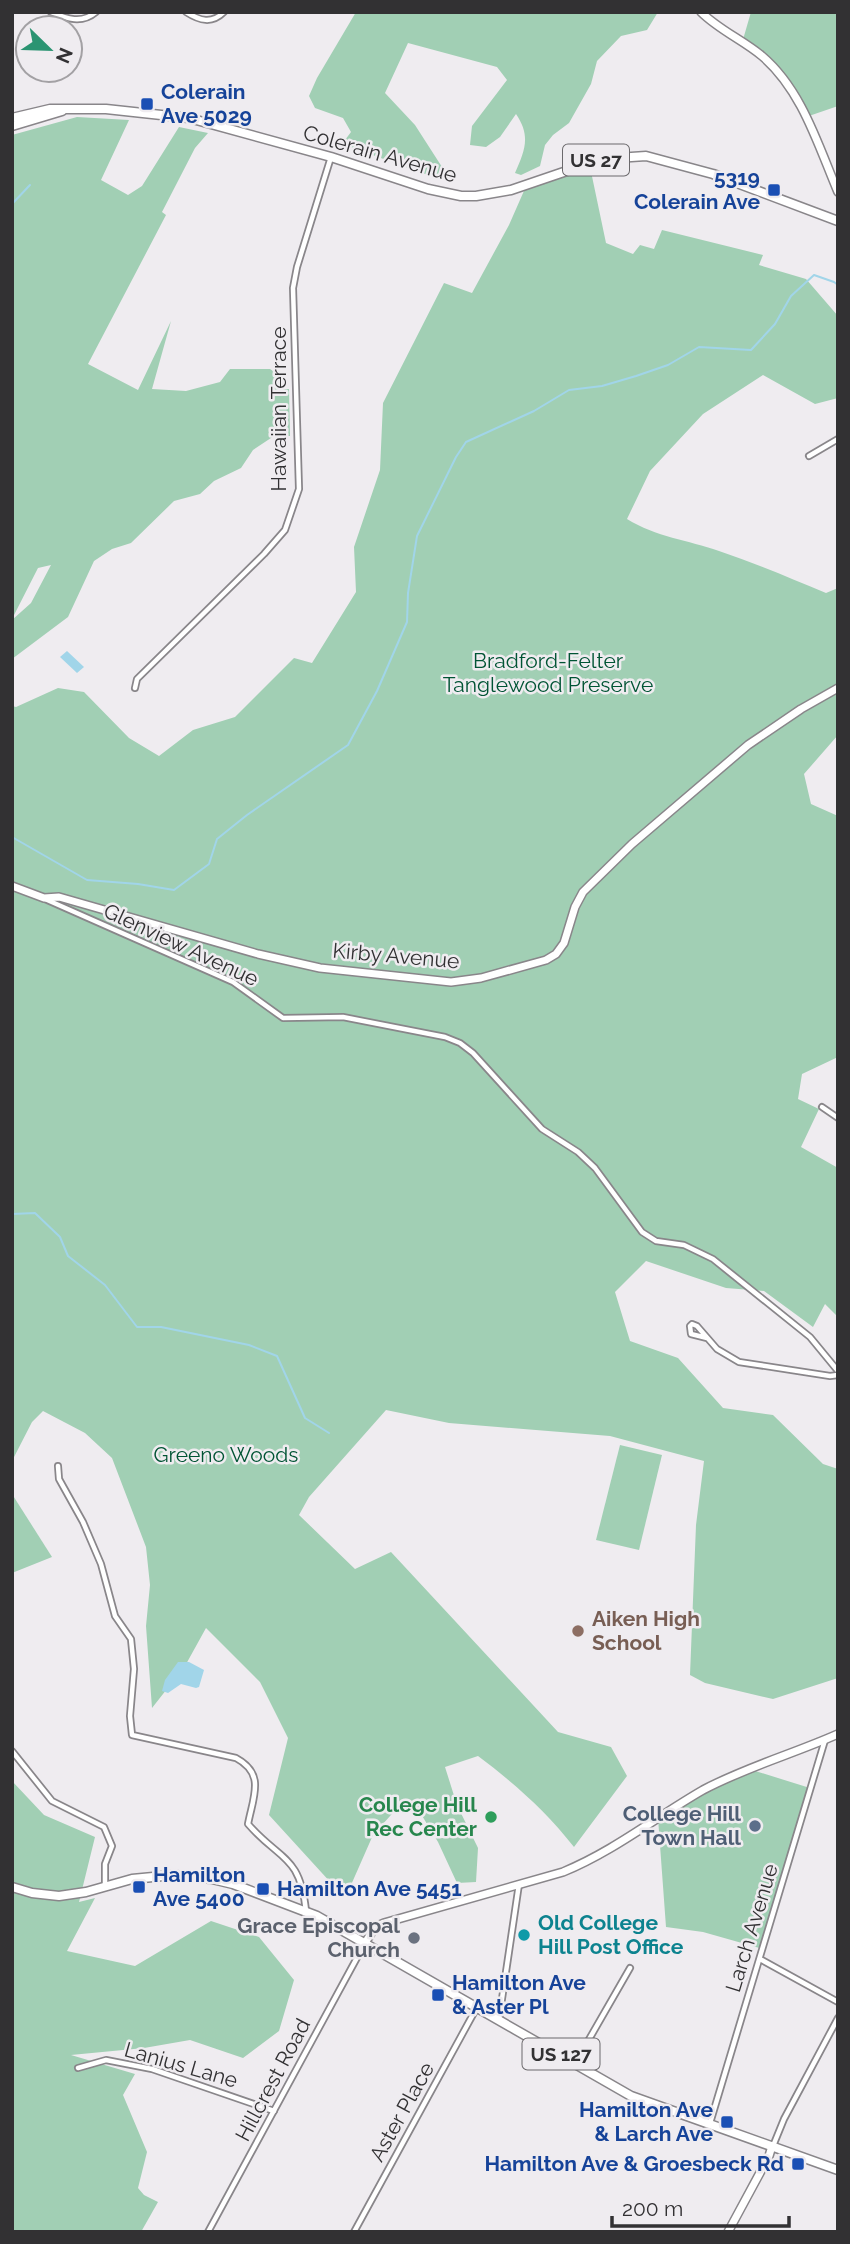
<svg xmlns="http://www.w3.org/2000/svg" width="850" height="2244" viewBox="0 0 850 2244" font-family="Raleway,sans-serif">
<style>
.green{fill:#a1cfb4}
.water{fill:#a1d5e9}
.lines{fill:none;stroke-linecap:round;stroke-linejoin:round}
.stream{stroke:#a1d5e9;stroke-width:2}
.street-casing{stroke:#89868a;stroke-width:8}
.secondary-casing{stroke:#89868a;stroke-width:10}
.primary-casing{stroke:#89868a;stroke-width:11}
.street{stroke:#fff;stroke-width:4.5}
.secondary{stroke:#fff;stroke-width:7}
.primary{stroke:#fff;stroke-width:8}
.transit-dot{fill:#1a4fb4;stroke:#efecf0;stroke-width:2.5}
.education-dot{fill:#8d6e63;stroke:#efecf0;stroke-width:2.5}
.leisure-dot{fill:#2e9e5b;stroke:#efecf0;stroke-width:2.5}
.service-dot{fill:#5c6f8a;stroke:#efecf0;stroke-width:2.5}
.culture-dot{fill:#0f9aa8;stroke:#efecf0;stroke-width:2.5}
.worship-dot{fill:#6b7280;stroke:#efecf0;stroke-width:2.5}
.labels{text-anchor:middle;stroke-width:5;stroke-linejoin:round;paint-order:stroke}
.shield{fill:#efecf0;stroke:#6b696c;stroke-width:2}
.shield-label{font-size:19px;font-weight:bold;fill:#323133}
.transit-label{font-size:21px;font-weight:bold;fill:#164399;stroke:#efecf0;text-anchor:start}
.street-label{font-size:21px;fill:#323133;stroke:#efecf0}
.park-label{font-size:21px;fill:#005434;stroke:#efecf0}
.education-label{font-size:21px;font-weight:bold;fill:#785e54;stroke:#efecf0;text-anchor:start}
.leisure-label{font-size:21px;font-weight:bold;fill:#27864d;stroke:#efecf0;text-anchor:end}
.service-label{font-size:21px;font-weight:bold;fill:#4e5e75;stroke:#efecf0;text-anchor:end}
.culture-label{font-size:21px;font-weight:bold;fill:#0d838f;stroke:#efecf0;text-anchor:start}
.worship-label{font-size:21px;font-weight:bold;fill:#5b616d;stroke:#efecf0;text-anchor:end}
</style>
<rect width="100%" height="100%" fill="#efecf0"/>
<g class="green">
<path d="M 356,12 L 658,12 L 647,30 L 621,36 L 597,61 L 591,84 L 569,123 L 553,135 L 545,145 L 540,166 L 521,175 L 515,173 C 525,150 531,136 516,114 L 500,137 L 486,147 L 470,145 L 472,126 L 507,80 L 497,67 L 408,43 L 385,93 L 415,125 L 442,167 L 439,179 L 342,144 L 351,132 L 343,118 L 315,108 L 309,96 L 317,78 Z"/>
<path d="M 751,12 L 838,12 L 838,106 L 806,117 L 781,74 L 742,43 Z"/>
<path d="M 77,117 L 129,120 L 101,180 L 128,195 L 142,186 L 179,127 L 208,133 L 195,148 L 162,212 L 166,215 L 88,364 L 138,390 L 171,321 L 152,389 L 186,391 L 220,382 L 230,369 L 270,369 L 282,377 L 284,389 L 289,389 L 290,436 L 274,436 L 253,450 L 241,468 L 214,481 L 200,494 L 174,501 L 131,543 L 112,549 L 94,561 L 68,617 L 12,659 L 12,620 L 31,603 L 51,565 L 38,568 L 12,619 L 12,135 Z"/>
<path d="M 589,162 L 606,243 L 633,254 L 640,245 L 654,249 L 662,230 L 763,255 L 759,265 L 806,279 L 838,316 L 838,398 L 815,404 L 763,375 L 703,414 L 650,471 L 627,519 C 656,537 688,540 719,551 C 755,563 790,578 826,593 L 838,588 L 838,735 L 804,774 L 811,804 L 838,816 L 838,1057 L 802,1074 L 798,1099 L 819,1109 L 801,1147 L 838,1168 L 838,1317 L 825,1304 L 813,1327 L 764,1291 L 726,1288 L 646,1261 L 615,1292 L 630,1341 L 678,1358 L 723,1408 L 773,1415 L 823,1464 L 838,1469 L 838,1678 L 773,1699 L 705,1683 L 690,1675 L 696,1525 L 704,1461 L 610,1436 L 449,1423 L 386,1410 L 309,1497 L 299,1515 L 355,1569 L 391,1552 L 558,1732 L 611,1747 L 627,1776 L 574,1847 C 546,1811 514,1783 478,1756 L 445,1767 L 457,1805 L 478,1848 L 476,1882 L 457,1883 L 438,1842 L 421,1814 L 399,1806 L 373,1835 L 351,1885 L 332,1884 L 269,1815 L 288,1738 L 260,1682 L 206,1628 L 185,1666 L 152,1708 L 146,1626 L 150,1585 L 146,1547 L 112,1458 L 85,1433 L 43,1411 L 32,1422 L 12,1461 L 12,706 L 16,707 L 58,688 L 84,692 L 129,738 L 159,756 L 193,730 L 235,717 L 294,658 L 312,663 L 356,592 L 354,547 L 380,470 L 383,403 L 444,283 L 472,293 L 509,225 L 527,184 Z"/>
<path d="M 620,1445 L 662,1455 L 639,1550 L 596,1540 Z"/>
<path d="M 12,1494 L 52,1557 L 12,1573 Z"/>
<path d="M 749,1769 L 810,1788 L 763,1949 L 703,1932 L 666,1927 L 658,1818 Z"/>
<path d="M 12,1781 L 44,1815 L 95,1837 L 79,1902 L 95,1898 L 67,1951 L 135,1966 L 211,1921 L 259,1937 L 294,1980 L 279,2031 L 243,2058 L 190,2040 L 144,2048 L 71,2055 L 135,2074 L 123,2095 L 147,2152 L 138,2188 L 144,2195 L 158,2202 L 141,2232 L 12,2232 Z"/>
</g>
<g class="water">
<path d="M 67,651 L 84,667 L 77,673 L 60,657 Z"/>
<path d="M 178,1662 L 189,1662 L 204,1670 L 199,1687 L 196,1688 L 181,1684 L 168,1693 L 162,1691 L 165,1680 Z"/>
</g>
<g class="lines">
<g class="stream">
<path d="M 12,204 L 30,185"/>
<path d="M 12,837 L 87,880 L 138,884 L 174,890 L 209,864 L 217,839 L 247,815 L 348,745 L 377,691 L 407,622 L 408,593 L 417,536 L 456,457 L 466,442 L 534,411 L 569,390 L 602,386 L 636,376 L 668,365 L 699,347 L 751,350 L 775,324 L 791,296 L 814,275 L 834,282 L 838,285"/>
<path d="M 12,1214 L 35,1213 L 60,1237 L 68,1256 L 105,1285 L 137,1327 L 161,1327 L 249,1345 L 277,1356 L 305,1418 L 329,1433"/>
</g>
<defs>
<g id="street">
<path d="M 51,12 C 67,19 82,24 96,12"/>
<path d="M 186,12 C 200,21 212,24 224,12"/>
<path d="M 809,456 L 838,439"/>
<path d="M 135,688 L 137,679 L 264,554 L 285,530 L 299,489 L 293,288 L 297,267 L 331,157"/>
<path d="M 45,899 L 233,982 L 283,1018 L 343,1017 L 445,1037 L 460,1043 L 473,1053 L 542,1129 L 578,1152 L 595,1168 L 642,1232 L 656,1241 L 684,1245 L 713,1259 L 810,1337 L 838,1371"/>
<path d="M 822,1107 L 838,1118"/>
<path d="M 707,1338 L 691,1334 L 690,1326 L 692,1324 L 697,1326 L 717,1349 L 739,1362 L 830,1376 L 838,1375"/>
<path d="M 58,1466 L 59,1479 L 83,1522 L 101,1564 L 115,1616 L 131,1639 L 134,1669 L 130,1716 L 132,1735 L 236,1758 C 266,1774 253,1797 248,1824 C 280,1861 300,1854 306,1911"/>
<path d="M 12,1751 L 52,1801 L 104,1827 L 112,1846 L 105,1864 L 105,1886"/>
<path d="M 760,1959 L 838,2002"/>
<path d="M 499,2019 L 519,1884"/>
<path d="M 576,2062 L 630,1968"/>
<path d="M 78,2068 L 106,2060 L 152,2069 L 274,2111"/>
<path d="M 710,2123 L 825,1740"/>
<path d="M 773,2146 L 784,2119 L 838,2018"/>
<path d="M 208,2232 L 365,1943"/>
<path d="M 354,2232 L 476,2009"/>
</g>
<g id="secondary">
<path d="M 701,12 C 719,30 743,40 762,56 C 802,90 818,145 838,192"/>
<path d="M 12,886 L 44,898 L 59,897 L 258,954 L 320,968 L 451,982 L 481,978 L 546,960 L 556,954 L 564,943 L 575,907 L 583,892 L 632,844 L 748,745 L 801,709 L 838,688"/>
<path d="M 365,1943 L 375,1927 L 384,1923 L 563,1872 C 614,1851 656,1817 703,1790 C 746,1767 793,1754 838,1734"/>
<path d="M 728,2232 L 769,2156 L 772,2146"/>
</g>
<g id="primary">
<path d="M 12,118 L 50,109 L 106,109 L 189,118 L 331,157 L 428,189 L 461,196 L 476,196 L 511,190 L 602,159 L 646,156 L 713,174 L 838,221"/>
<path d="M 12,126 L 62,111"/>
<path d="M 12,1887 L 32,1893 L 59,1896 L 86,1892 L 132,1879 L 174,1875 L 212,1879 L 233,1884 L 317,1916 L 631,2096 L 838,2170"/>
</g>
</defs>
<use href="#street" class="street-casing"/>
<use href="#secondary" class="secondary-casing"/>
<use href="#primary" class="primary-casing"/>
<use href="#street" class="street"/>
<use href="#secondary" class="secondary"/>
<use href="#primary" class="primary"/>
</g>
<g class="transit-dot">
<rect x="140" y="97" width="14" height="14" rx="3.5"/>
<rect x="767" y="183" width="14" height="14" rx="3.5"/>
<rect x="132" y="1880" width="14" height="14" rx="3.5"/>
<rect x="256" y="1882" width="14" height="14" rx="3.5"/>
<rect x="431" y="1988" width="14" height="14" rx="3.5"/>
<rect x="720" y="2115" width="14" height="14" rx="3.5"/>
<rect x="791" y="2157" width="14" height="14" rx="3.5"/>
</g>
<circle class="education-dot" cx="578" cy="1631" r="7"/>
<circle class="leisure-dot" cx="491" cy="1817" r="7"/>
<circle class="service-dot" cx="755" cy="1826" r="7"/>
<circle class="culture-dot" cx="524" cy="1935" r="7"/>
<circle class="worship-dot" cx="414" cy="1938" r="7"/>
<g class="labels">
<g class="shield">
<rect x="563" y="144.5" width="66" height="31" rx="5"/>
<rect x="522.5" y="2038.5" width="77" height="31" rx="5"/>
</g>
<g class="shield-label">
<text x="596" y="167">US 27</text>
<text x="561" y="2061">US 127</text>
</g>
<g class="transit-label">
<text x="161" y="99">Colerain<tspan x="161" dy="24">Ave 5029</tspan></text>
<text x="760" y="185" text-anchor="end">5319<tspan x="760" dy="24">Colerain Ave</tspan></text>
<text x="153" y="1882">Hamilton<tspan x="153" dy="24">Ave 5400</tspan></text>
<text x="277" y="1896">Hamilton Ave 5451</text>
<text x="452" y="1990">Hamilton Ave<tspan x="452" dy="24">&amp; Aster Pl</tspan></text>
<text x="713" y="2117" text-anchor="end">Hamilton Ave<tspan x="713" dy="24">&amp; Larch Ave</tspan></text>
<text x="784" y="2171" text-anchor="end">Hamilton Ave &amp; Groesbeck Rd</text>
</g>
<g class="street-label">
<text transform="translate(380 154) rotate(16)" y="7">Colerain Avenue</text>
<text transform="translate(279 409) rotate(-90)" y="7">Hawaiian Terrace</text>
<text transform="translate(181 945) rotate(25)" y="7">Glenview Avenue</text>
<text transform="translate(396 956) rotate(5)" y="7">Kirby Avenue</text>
<text transform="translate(752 1928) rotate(-73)" y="7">Larch Avenue</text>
<text transform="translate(181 2065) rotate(16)" y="7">Lanius Lane</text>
<text transform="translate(273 2080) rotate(-62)" y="7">Hillcrest Road</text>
<text transform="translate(402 2112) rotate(-61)" y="7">Aster Place</text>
</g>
<g class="park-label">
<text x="548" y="668">Bradford-Felter<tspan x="548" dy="24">Tanglewood Preserve</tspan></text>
<text x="226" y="1462">Greeno Woods</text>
</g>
<g class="education-label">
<text x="592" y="1626">Aiken High<tspan x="592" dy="24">School</tspan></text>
</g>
<g class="leisure-label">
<text x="477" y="1812">College Hill<tspan x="477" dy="24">Rec Center</tspan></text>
</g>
<g class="service-label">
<text x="741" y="1821">College Hill<tspan x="741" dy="24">Town Hall</tspan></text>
</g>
<g class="culture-label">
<text x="538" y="1930">Old College<tspan x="538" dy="24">Hill Post Office</tspan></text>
</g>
<g class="worship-label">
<text x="400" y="1933">Grace Episcopal<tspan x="400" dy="24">Church</tspan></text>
</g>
</g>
<rect width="850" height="2244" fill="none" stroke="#323133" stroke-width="28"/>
<g transform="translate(49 49) rotate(113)"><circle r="33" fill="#efecf0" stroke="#a3a1a4" stroke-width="2"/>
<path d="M0-5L12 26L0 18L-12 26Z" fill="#2b9472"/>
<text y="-10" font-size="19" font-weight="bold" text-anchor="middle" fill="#323133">N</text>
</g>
<path d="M612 2216v10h177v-10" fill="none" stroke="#323133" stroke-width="3.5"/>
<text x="622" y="2216" font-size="21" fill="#323133" stroke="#efecf0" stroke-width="5" paint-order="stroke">200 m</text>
</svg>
